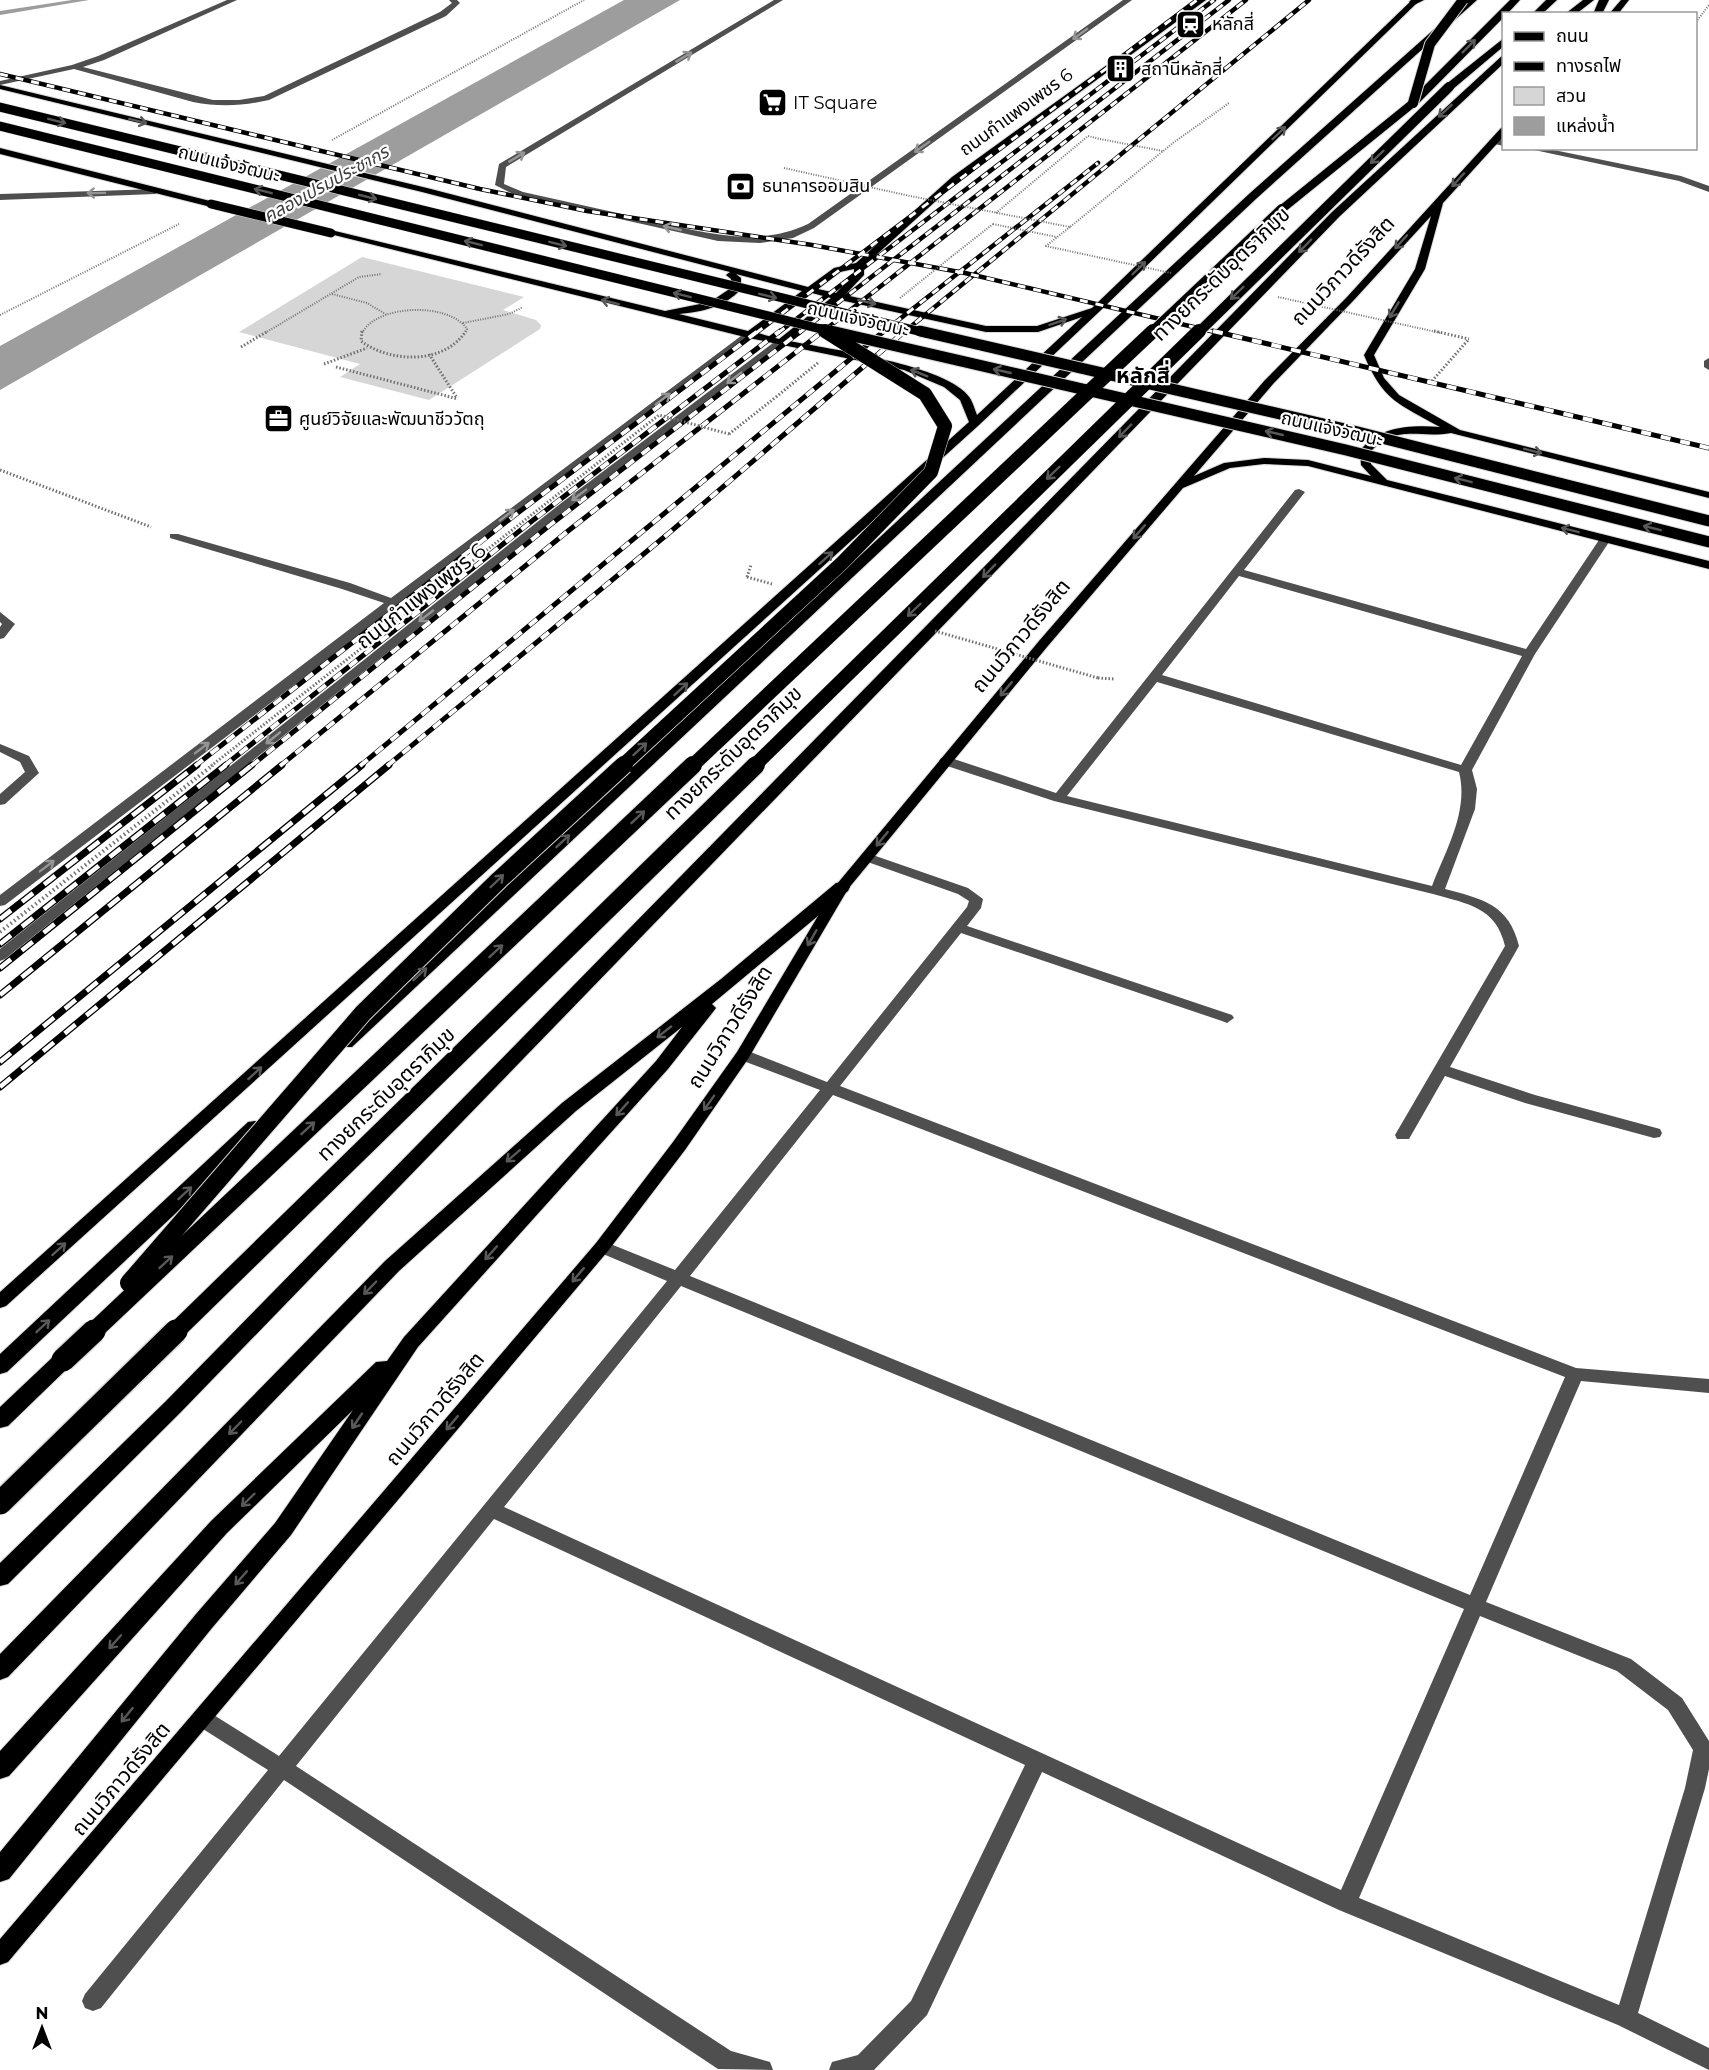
<svg xmlns="http://www.w3.org/2000/svg" width="1709" height="2070" viewBox="0 0 1709 2070" font-family="Montserrat,'Noto Sans Thai',sans-serif">
<style>
.green{fill:#d6d6d6}
.water{fill:#9d9d9d}
.lines{fill:none;stroke-linecap:round;stroke-linejoin:round}
.stream{fill:#9d9d9d;fill-rule:evenodd}
.major-casing{stroke:#dbdbdb;stroke-width:2}
.highway-casing{stroke:#dbdbdb;stroke-width:2}
.path-far1{stroke:#717171;stroke-width:2;stroke-dasharray:1 1.5;stroke-linecap:butt}
.path{stroke:#717171;stroke-width:3;stroke-dasharray:1.5 2;stroke-linecap:butt}
.minor{fill:#4f4f4f;fill-rule:evenodd}
.major{fill:#000;fill-rule:evenodd}
.highway{fill:#000;fill-rule:evenodd}
.rail-far2-casing{stroke:#000;stroke-width:4.5}
.rail-far1-casing{stroke:#000;stroke-width:5}
.rail-casing{stroke:#000;stroke-width:7}
.rail-far2{stroke:#fff;stroke-width:3;stroke-dasharray:8;stroke-linecap:butt}
.rail-far1{stroke:#fff;stroke-width:4;stroke-dasharray:10;stroke-linecap:butt}
.rail{stroke:#fff;stroke-width:4.5;stroke-dasharray:14;stroke-linecap:butt}
.major-bridge-far1-casing{stroke:#dbdbdb;stroke-width:10;stroke-linecap:butt}
.major-bridge-casing{stroke:#dbdbdb;stroke-width:13;stroke-linecap:butt}
.highway-bridge-far3-casing{stroke:#dbdbdb;stroke-width:12;stroke-linecap:butt}
.highway-bridge-far2-casing{stroke:#dbdbdb;stroke-width:15;stroke-linecap:butt}
.highway-bridge-far1-casing{stroke:#dbdbdb;stroke-width:20;stroke-linecap:butt}
.highway-bridge-casing{stroke:#dbdbdb;stroke-width:26;stroke-linecap:butt}
.path-bridge-far2{stroke:#717171;stroke-width:2;stroke-dasharray:1 1.5;stroke-linecap:butt}
.path-bridge-far1{stroke:#717171;stroke-width:3;stroke-dasharray:1.5 2;stroke-linecap:butt}
.path-bridge{stroke:#717171;stroke-width:4;stroke-dasharray:1.5 3;stroke-linecap:butt}
.major-bridge-far1{stroke:#000;stroke-width:9}
.major-bridge{stroke:#000;stroke-width:11}
.highway-bridge-far3{stroke:#000;stroke-width:10}
.highway-bridge-far2{stroke:#000;stroke-width:14}
.highway-bridge-far1{stroke:#000;stroke-width:18}
.highway-bridge{stroke:#000;stroke-width:23}
.oneway{stroke:#959595}
.oneway2{stroke:#595959}
.labels{text-anchor:middle;stroke-width:4.5;stroke-linejoin:round;paint-order:stroke}
.far-poi-label{font-size:18px;fill:#000;stroke:#fff;text-anchor:start}
.far-street-label{font-size:18px;fill:#000;stroke:#fff}
.far-water-label{font-size:18px;font-style:italic;fill:#3e3e3e;stroke:#fff}
.street-label{font-size:21px;fill:#000;stroke:#fff}
.far-district-label{font-size:22px;font-weight:bold;fill:#000;stroke:#fff}
</style>
<rect width="100%" height="100%" fill="#fff"/>
<path class="green" d="M 362,257 L 524,297 L 503,310 L 536,320 L 541,325 L 540,329 L 429,400 L 340,377 L 360,364 L 239,332 Z"/>
<path class="water" d="M 624,0 L 680,0 L 0,390 L 0,346 Z"/>
<g class="lines">
<path class="stream" d="M 72,0 L 89,0 L 0,15 L 0,11 Z"/>
<defs>
<g id="major">
<path d="M 1197,0 L 1206,0 L 958,181 L 864,266 L 864,275 L 845,295 L 986,326 L 1037,326 L 1092,308 L 1412,0 L 1420,0 L 1100,311 L 979,425 L 6,1306 L 0,1308 L 0,1292 L 969,422 L 960,400 L 944,387 L 904,370 L 749,338 L 326,233 L 331,230 L 665,311 L 710,302 L 731,288 L 731,279 L 726,275 L 730,272 L 422,192 L 0,89 L 0,85 L 427,188 L 808,287 L 834,268 L 856,263 L 952,177 ZM 854,269 L 854,274 L 836,293 L 818,289 L 840,272 ZM 736,274 L 802,291 L 748,331 L 679,314 C 702,312 725,307 741,289 L 741,278 ZM 812,293 L 831,298 L 779,339 L 758,333 ZM 840,300 L 986,332 L 1038,332 L 1082,317 L 977,415 C 975,410 973,403 970,398 C 949,365 828,349 789,341 Z"/>
<path d="M 1621,0 L 1629,0 L 1618,14 L 1609,14 Z"/>
<path d="M 1501,128 L 1504,128 L 1504,136 L 1443,203 L 1425,269 L 1374,355 L 1384,378 L 1399,395 L 1460,430 L 1709,492 L 1709,498 L 1451,433 C 1418,439 1399,423 1370,452 L 1371,464 L 1387,480 L 1709,561 L 1709,569 L 1308,466 L 1264,464 L 1230,468 L 1183,488 L 1047,647 L 848,889 L 748,1059 L 685,1150 L 608,1251 L 8,1962 L 0,1965 L 0,1939 L 596,1243 L 673,1142 L 737,1052 L 837,884 L 1039,641 L 1265,380 L 1347,297 ZM 1431,216 L 1415,269 L 1364,355 C 1383,401 1399,404 1440,427 C 1410,425 1379,426 1360,451 L 1361,465 L 1371,476 L 1308,460 L 1264,458 L 1224,463 L 1194,476 L 1273,384 L 1353,301 Z"/>
<path d="M 0,148 L 214,202 L 216,204 L 211,207 L 0,154 Z"/>
</g>
<g id="highway">
<path d="M 1411,0 L 1424,0 L 1414,5 L 1409,2 Z"/>
<path d="M 1467,0 L 1477,0 L 1257,198 L 352,1047 L 340,1047 L 337,1043 L 340,1039 L 1249,194 Z"/>
<path d="M 1510,0 L 1520,0 L 1507,14 L 1504,14 L 1504,17 L 1417,105 L 1286,211 L 1278,211 L 1278,207 L 1409,101 Z"/>
<path d="M 1546,0 L 1557,0 L 1542,14 L 1532,14 Z"/>
<path d="M 1583,0 L 1594,0 L 1576,14 L 1565,14 Z"/>
<path d="M 1599,0 L 1609,0 L 1602,14 L 1593,14 Z"/>
<path d="M 1504,38 L 1504,46 L 1453,89 L 1445,89 L 1445,85 Z"/>
<path d="M 1504,54 L 1504,63 L 1340,216 L 180,1413 L 8,1584 L 0,1586 L 0,1563 L 166,1401 L 1332,212 Z"/>
<path d="M 842,882 L 848,883 L 850,887 L 848,891 L 712,1004 L 716,1008 L 713,1012 L 668,1069 L 418,1347 L 291,1535 L 212,1628 L 9,1879 L 0,1882 L 0,1852 L 196,1614 L 275,1523 L 353,1410 L 227,1533 L 9,1776 L 0,1779 L 0,1751 L 211,1521 L 376,1362 L 387,1361 L 404,1337 L 656,1061 L 682,1027 L 576,1111 L 399,1271 L 8,1677 L 0,1680 L 0,1654 L 385,1261 L 562,1103 L 721,979 L 836,883 Z"/>
<path d="M 255,1121 L 262,1122 L 264,1127 L 262,1132 L 7,1372 L 0,1374 L 0,1354 L 248,1122 Z"/>
<path d="M 63,1352 L 70,1354 L 73,1360 L 70,1366 L 8,1426 L 0,1428 L 0,1407 L 56,1354 Z"/>
</g>
</defs>
<use href="#major" class="major-casing"/>
<use href="#highway" class="highway-casing"/>
<g class="path-far1">
<path d="M 1696,22 L 1709,5"/>
<path d="M 332,140 L 584,0"/>
<path d="M 1173,143 L 1229,103"/>
<path d="M 996,213 L 1088,136 L 1100,139"/>
<path d="M 951,257 L 993,224"/>
<path d="M 332,294 L 367,303 L 387,315"/>
<path d="M 0,315 L 179,224"/>
<path d="M 463,323 L 509,314 L 523,307"/>
<path d="M 265,333 L 359,277 L 382,274"/>
<path d="M 362,333 C 377,304 449,302 467,329 L 465,333"/>
</g>
<g class="path">
<path d="M 362,331 L 361,341 C 390,363 444,365 466,331"/>
<path d="M 241,347 L 268,331"/>
<path d="M 429,354 L 457,398"/>
<path d="M 324,364 L 367,348"/>
<path d="M 336,367 L 458,399"/>
<path d="M 1432,381 L 1469,339"/>
<path d="M 729,434 L 776,397"/>
<path d="M 0,470 L 151,527"/>
<path d="M 747,577 L 751,565"/>
<path d="M 1098,678 L 1115,679"/>
</g>
<g class="minor">
<path d="M 227,0 L 237,0 L 104,60 L 83,67 L 213,100 L 239,100 L 264,96 L 440,12 L 452,3 L 449,0 L 457,0 L 460,3 L 446,16 L 269,100 C 243,106 219,107 193,102 L 74,69 L 0,85 L 0,81 L 72,65 L 98,56 Z"/>
<path d="M 774,0 L 783,0 L 506,167 L 504,184 L 523,192 C 562,201 601,209 640,218 C 696,230 753,250 808,224 L 1123,0 L 1132,0 L 814,228 L 793,238 L 760,243 L 718,241 L 517,196 L 495,185 L 499,164 Z"/>
<path d="M 1493,138 L 1504,140 L 1504,146 L 1490,143 L 1489,141 Z"/>
<path d="M 1525,148 L 1544,148 L 1681,176 L 1709,186 L 1709,192 L 1679,181 Z"/>
<path d="M 158,189 L 160,191 L 155,194 L 0,200 L 0,194 Z"/>
<path d="M 745,333 L 754,335 L 5,905 L 0,906 L 0,895 L 384,603 L 342,589 L 170,538 L 170,534 L 178,534 L 350,583 L 391,598 Z"/>
<path d="M 777,340 L 786,342 L 568,508 L 5,959 L 0,961 L 0,949 L 560,504 Z"/>
<path d="M 1709,358 L 1709,370 L 1704,367 L 1704,361 Z"/>
<path d="M 1299,489 L 1305,492 L 1244,570 L 1526,649 L 1601,537 L 1605,536 L 1611,539 L 1535,654 L 1472,770 L 1477,789 L 1475,809 L 1445,889 C 1482,899 1509,904 1519,946 L 1450,1067 L 1535,1095 L 1660,1129 L 1662,1133 L 1660,1137 L 1654,1138 L 1525,1103 L 1445,1076 L 1409,1139 L 1397,1139 L 1395,1135 L 1505,946 C 1496,907 1468,904 1433,894 L 1054,801 L 941,764 L 939,761 L 941,758 L 951,758 L 1056,793 L 1295,490 ZM 1239,576 L 1522,656 L 1461,765 L 1162,675 ZM 1157,682 L 1459,772 C 1469,811 1446,850 1432,886 L 1067,796 Z"/>
<path d="M 0,612 L 15,624 L 4,638 L 0,639 L 0,627 L 2,624 L 0,622 Z"/>
<path d="M 0,744 L 29,756 L 39,773 L 5,804 L 0,805 L 0,794 L 25,772 L 20,762 L 0,752 Z"/>
<path d="M 867,853 L 968,888 L 983,899 L 981,908 L 967,926 L 1232,1015 L 1234,1018 L 1227,1023 L 1222,1021 L 961,933 L 840,1086 L 1576,1368 L 1709,1379 L 1709,1393 L 1581,1381 L 1486,1602 L 1631,1659 L 1682,1698 L 1709,1741 L 1709,1769 L 1705,1788 L 1638,2013 L 1709,2048 L 1709,2070 L 1618,2025 L 1339,1910 L 1042,1772 L 927,2015 L 874,2070 L 829,2070 L 832,2062 L 858,2055 L 911,2001 L 1025,1765 L 494,1519 L 296,1766 L 731,2051 L 770,2062 L 773,2070 L 718,2069 L 284,1780 L 101,2008 L 93,2011 L 85,2008 L 82,2001 L 85,1994 L 268,1770 L 195,1724 L 192,1718 L 195,1712 L 202,1709 L 209,1712 L 279,1756 L 667,1281 L 596,1251 L 594,1247 L 596,1243 L 608,1243 L 675,1270 L 820,1090 L 738,1059 L 735,1055 L 738,1051 L 748,1051 L 827,1082 L 967,907 L 969,901 L 958,894 L 862,860 L 860,857 L 862,854 ZM 833,1095 L 1565,1377 L 1470,1595 L 690,1276 ZM 681,1286 L 1464,1609 L 1341,1890 L 504,1507 ZM 1480,1616 L 1617,1671 L 1668,1710 L 1693,1750 L 1685,1788 L 1619,2005 L 1359,1898 Z"/>
</g>
<use href="#major" class="major"/>
<use href="#highway" class="highway"/>
<defs>
<g id="rail-far2">
<path d="M 0,74 L 480,189 L 587,211 L 812,245 L 965,273 L 1219,333"/>
<path d="M 756,333 L 1197,0"/>
<path d="M 778,333 L 1214,0"/>
<path d="M 799,333 L 1229,0"/>
<path d="M 821,333 L 1246,0"/>
<path d="M 882,333 L 1098,163"/>
<path d="M 903,333 L 1309,0"/>
</g>
<g id="rail-far1">
<path d="M 1213,331 L 1709,448"/>
<path d="M 195,766 L 515,515 L 758,331"/>
<path d="M 224,766 L 532,521 L 780,331"/>
<path d="M 251,766 L 550,525 L 801,331"/>
<path d="M 280,766 L 568,531 L 823,331"/>
<path d="M 360,766 L 884,331"/>
<path d="M 387,766 L 669,533 L 905,331"/>
</g>
<g id="rail">
<path d="M 0,919 L 197,765"/>
<path d="M 0,944 L 226,765"/>
<path d="M 0,968 L 252,765"/>
<path d="M 0,995 L 282,765"/>
<path d="M 0,1062 L 362,765"/>
<path d="M 0,1087 L 389,765"/>
</g>
</defs>
<use href="#rail-far2" class="rail-far2-casing"/>
<use href="#rail-far1" class="rail-far1-casing"/>
<use href="#rail" class="rail-casing"/>
<use href="#rail-far2" class="rail-far2"/>
<use href="#rail-far1" class="rail-far1"/>
<use href="#rail" class="rail"/>
<defs>
<g id="major-bridge-far1">
<path d="M 0,107 L 926,333"/>
<path d="M 0,126 L 837,333"/>
<path d="M 211,204 L 331,233"/>
</g>
<g id="major-bridge">
<path d="M 831,331 L 1346,450 L 1709,542"/>
<path d="M 920,331 L 1358,432 L 1709,521"/>
</g>
<g id="highway-bridge-far3">
<path d="M 1413,103 L 1430,44 L 1463,0"/>
<path d="M 821,329 L 827,333"/>
<path d="M 1151,333 L 1282,209"/>
<path d="M 1198,333 L 1449,87"/>
</g>
<g id="highway-bridge-far2">
<path d="M 622,766 L 842,563 L 931,472 L 945,426 L 925,394 L 825,331"/>
<path d="M 692,766 L 1153,331"/>
<path d="M 754,766 L 1199,331"/>
</g>
<g id="highway-bridge-far1">
<path d="M 129,1283 L 363,1013 L 499,880 L 624,765"/>
<path d="M 93,1332 L 693,765"/>
<path d="M 175,1332 L 756,765"/>
</g>
<g id="highway-bridge">
<path d="M 63,1360 L 94,1331"/>
<path d="M 0,1503 L 176,1331"/>
</g>
</defs>
<use href="#major-bridge-far1" class="major-bridge-far1-casing"/>
<use href="#major-bridge" class="major-bridge-casing"/>
<use href="#highway-bridge-far3" class="highway-bridge-far3-casing"/>
<use href="#highway-bridge-far2" class="highway-bridge-far2-casing"/>
<use href="#highway-bridge-far1" class="highway-bridge-far1-casing"/>
<use href="#highway-bridge" class="highway-bridge-casing"/>
<g class="path-bridge-far2">
<path d="M 1100,139 L 1163,151"/>
<path d="M 784,168 L 910,196 L 1070,227 L 1173,143"/>
<path d="M 993,224 L 1057,237"/>
<path d="M 1070,227 L 1046,246 L 1171,273"/>
<path d="M 1278,297 L 1441,333"/>
<path d="M 900,298 L 951,257"/>
</g>
<g class="path-bridge-far1">
<path d="M 1434,331 L 1469,339"/>
<path d="M 776,397 L 819,362"/>
<path d="M 747,577 L 772,584"/>
<path d="M 935,631 L 1098,678"/>
<path d="M 211,766 L 659,415 L 729,434"/>
</g>
<path class="path-bridge" d="M 0,932 L 213,765"/>
<use href="#major-bridge-far1" class="major-bridge-far1"/>
<use href="#major-bridge" class="major-bridge"/>
<use href="#highway-bridge-far3" class="highway-bridge-far3"/>
<use href="#highway-bridge-far2" class="highway-bridge-far2"/>
<use href="#highway-bridge-far1" class="highway-bridge-far1"/>
<use href="#highway-bridge" class="highway-bridge"/>
</g>
<defs><path id="oneway-shaft" d="M-6 0H5M1.5-3L5.5 0L1.5 3" fill="none" stroke-width="1.6" stroke-linecap="round" stroke-linejoin="round" transform="scale(1.5)"/></defs>
<g class="oneway">
<use href="#oneway-shaft" transform="translate(1080 34) rotate(144)"/>
<use href="#oneway-shaft" transform="translate(684 57) rotate(-31)"/>
<use href="#oneway-shaft" transform="translate(922 147) rotate(145)"/>
<use href="#oneway-shaft" transform="translate(517 157) rotate(-31)"/>
<use href="#oneway-shaft" transform="translate(96 193) rotate(179)"/>
<use href="#oneway-shaft" transform="translate(672 228) rotate(-167)"/>
<use href="#oneway-shaft" transform="translate(734 378) rotate(143)"/>
<use href="#oneway-shaft" transform="translate(663 399) rotate(-37)"/>
<use href="#oneway-shaft" transform="translate(579 495) rotate(143)"/>
<use href="#oneway-shaft" transform="translate(507 515) rotate(-37)"/>
<use href="#oneway-shaft" transform="translate(426 616) rotate(142)"/>
<use href="#oneway-shaft" transform="translate(273 738) rotate(141)"/>
<use href="#oneway-shaft" transform="translate(202 748) rotate(-37)"/>
<use href="#oneway-shaft" transform="translate(47 866) rotate(-37)"/>
</g>
<g class="oneway2">
<use href="#oneway-shaft" transform="translate(1469 46) rotate(-45)"/>
<use href="#oneway-shaft" transform="translate(1445 111) rotate(137)"/>
<use href="#oneway-shaft" transform="translate(57 121) rotate(14)"/>
<use href="#oneway-shaft" transform="translate(138 121) rotate(14)"/>
<use href="#oneway-shaft" transform="translate(1279 133) rotate(-44)"/>
<use href="#oneway-shaft" transform="translate(1377 157) rotate(136)"/>
<use href="#oneway-shaft" transform="translate(1458 180) rotate(132)"/>
<use href="#oneway-shaft" transform="translate(263 191) rotate(-166)"/>
<use href="#oneway-shaft" transform="translate(368 197) rotate(14)"/>
<use href="#oneway-shaft" transform="translate(1401 242) rotate(132)"/>
<use href="#oneway-shaft" transform="translate(473 243) rotate(-166)"/>
<use href="#oneway-shaft" transform="translate(558 244) rotate(14)"/>
<use href="#oneway-shaft" transform="translate(1305 246) rotate(134)"/>
<use href="#oneway-shaft" transform="translate(1139 268) rotate(-44)"/>
<use href="#oneway-shaft" transform="translate(1237 293) rotate(136)"/>
<use href="#oneway-shaft" transform="translate(682 295) rotate(-166)"/>
<use href="#oneway-shaft" transform="translate(768 296) rotate(14)"/>
<use href="#oneway-shaft" transform="translate(610 302) rotate(-166)"/>
<use href="#oneway-shaft" transform="translate(867 302) rotate(13)"/>
<use href="#oneway-shaft" transform="translate(1394 310) rotate(121)"/>
<use href="#oneway-shaft" transform="translate(1058 322) rotate(-19)"/>
<use href="#oneway-shaft" transform="translate(1002 371) rotate(-167)"/>
<use href="#oneway-shaft" transform="translate(919 373) rotate(-158)"/>
<use href="#oneway-shaft" transform="translate(1125 431) rotate(134)"/>
<use href="#oneway-shaft" transform="translate(1274 433) rotate(-167)"/>
<use href="#oneway-shaft" transform="translate(1533 451) rotate(14)"/>
<use href="#oneway-shaft" transform="translate(1053 473) rotate(136)"/>
<use href="#oneway-shaft" transform="translate(1463 480) rotate(-166)"/>
<use href="#oneway-shaft" transform="translate(1652 528) rotate(-166)"/>
<use href="#oneway-shaft" transform="translate(1570 530) rotate(-166)"/>
<use href="#oneway-shaft" transform="translate(1139 532) rotate(131)"/>
<use href="#oneway-shaft" transform="translate(826 558) rotate(-42)"/>
<use href="#oneway-shaft" transform="translate(989 571) rotate(134)"/>
<use href="#oneway-shaft" transform="translate(914 610) rotate(136)"/>
<use href="#oneway-shaft" transform="translate(681 689) rotate(-42)"/>
<use href="#oneway-shaft" transform="translate(1006 689) rotate(130)"/>
<use href="#oneway-shaft" transform="translate(640 749) rotate(-43)"/>
<use href="#oneway-shaft" transform="translate(638 817) rotate(-43)"/>
<use href="#oneway-shaft" transform="translate(882 839) rotate(129)"/>
<use href="#oneway-shaft" transform="translate(563 841) rotate(-43)"/>
<use href="#oneway-shaft" transform="translate(497 881) rotate(-44)"/>
<use href="#oneway-shaft" transform="translate(812 938) rotate(120)"/>
<use href="#oneway-shaft" transform="translate(496 951) rotate(-43)"/>
<use href="#oneway-shaft" transform="translate(420 974) rotate(-43)"/>
<use href="#oneway-shaft" transform="translate(664 1032) rotate(142)"/>
<use href="#oneway-shaft" transform="translate(255 1073) rotate(-42)"/>
<use href="#oneway-shaft" transform="translate(709 1103) rotate(125)"/>
<use href="#oneway-shaft" transform="translate(622 1109) rotate(132)"/>
<use href="#oneway-shaft" transform="translate(308 1128) rotate(-43)"/>
<use href="#oneway-shaft" transform="translate(513 1156) rotate(139)"/>
<use href="#oneway-shaft" transform="translate(185 1193) rotate(-43)"/>
<use href="#oneway-shaft" transform="translate(59 1249) rotate(-42)"/>
<use href="#oneway-shaft" transform="translate(491 1253) rotate(132)"/>
<use href="#oneway-shaft" transform="translate(166 1262) rotate(-43)"/>
<use href="#oneway-shaft" transform="translate(578 1275) rotate(130)"/>
<use href="#oneway-shaft" transform="translate(370 1288) rotate(134)"/>
<use href="#oneway-shaft" transform="translate(43 1326) rotate(-43)"/>
<use href="#oneway-shaft" transform="translate(357 1421) rotate(124)"/>
<use href="#oneway-shaft" transform="translate(452 1423) rotate(130)"/>
<use href="#oneway-shaft" transform="translate(235 1428) rotate(134)"/>
<use href="#oneway-shaft" transform="translate(248 1500) rotate(136)"/>
<use href="#oneway-shaft" transform="translate(241 1578) rotate(131)"/>
<use href="#oneway-shaft" transform="translate(115 1642) rotate(132)"/>
<use href="#oneway-shaft" transform="translate(127 1715) rotate(129)"/>
</g>
<defs>
<symbol id="station-square" viewBox="-11 -11 22 22"><rect x="-9" y="-9" width="18" height="18" rx="4" fill="#000" stroke="#fff"/><path d="M-3-6H3Q5-6 5-4V2Q5 4 3 4L4.5 6H3L1.5 4h-3L-3 6H-4.5L-3 4Q-5 4-5 2V-4Q-5-6-3-6ZM-3.5-4v3h7v-3ZM-3.5 1v1.5H-2V1ZM2 1v1.5H3.5V1Z" fill="#fff"/></symbol>
<symbol id="building-square" viewBox="-11 -11 22 22"><rect x="-9" y="-9" width="18" height="18" rx="4" fill="#000" stroke="#fff"/><path d="M-4-6H4V6H1V3H-1V6H-4ZM-2.5-4.3h1.7v1.8h-1.7ZM.8-4.3h1.7v1.8H.8ZM-2.5-1h1.7V.8h-1.7ZM.8-1h1.7V.8H.8Z" fill="#fff"/></symbol>
<symbol id="supermarket-square" viewBox="-11 -11 22 22"><rect x="-9" y="-9" width="18" height="18" rx="4" fill="#000" stroke="#fff"/><path d="M-6-5.5h2.5l.6 2H6L4.5 2H-2.5L-4.4-4H-6ZM-1.5 3.2a1.3 1.3 0 1 0 .1 0ZM3 3.2a1.3 1.3 0 1 0 .1 0Z" fill="#fff"/></symbol>
<symbol id="bank-square" viewBox="-11 -11 22 22"><rect x="-9" y="-9" width="18" height="18" rx="4" fill="#000" stroke="#fff"/><path d="M-6-4H6V4H-6ZM0-2.3a2.3 2.3 0 1 0 0 4.6a2.3 2.3 0 1 0 0-4.6Z" fill="#fff"/></symbol>
<symbol id="office-square" viewBox="-11 -11 22 22"><rect x="-9" y="-9" width="18" height="18" rx="4" fill="#000" stroke="#fff"/><path d="M-6-3h4V-5.5h4V-3h4V5H-6ZM-1-4.5V-3h2v-1.5ZM-6 0V1H6V0Z" fill="#fff"/></symbol>
</defs>
<g fill-rule="evenodd">
<use href="#station-square" x="1174" y="8" width="33" height="33"/>
<use href="#building-square" x="1104" y="52" width="33" height="33"/>
<use href="#supermarket-square" x="756" y="86" width="33" height="33"/>
<use href="#bank-square" x="724" y="170" width="33" height="33"/>
<use href="#office-square" x="262" y="402" width="33" height="33"/>
</g>
<g class="labels">
<g class="far-poi-label">
<text x="1212" y="30">หลักสี่</text>
<text x="1141" y="75">สถานีหลักสี่</text>
<text x="793" y="109">IT Square</text>
<text x="762" y="192">ธนาคารออมสิน</text>
<text x="299" y="425">ศูนย์วิจัยและพัฒนาชีววัตถุ</text>
</g>
<g class="far-street-label">
<text transform="translate(1016 112) rotate(-36)" y="6">ถนนกำแพงเพชร 6</text>
<text transform="translate(229 164) rotate(14)" y="6">ถนนแจ้งวัฒนะ</text>
<text transform="translate(858 319) rotate(13)" y="6">ถนนแจ้งวัฒนะ</text>
<text transform="translate(1332 429) rotate(13)" y="6">ถนนแจ้งวัฒนะ</text>
</g>
<g class="far-water-label">
<text transform="translate(326 184) rotate(-29)" y="6">คลองเปรมประชากร</text>
</g>
<g class="street-label">
<text transform="translate(1343 271) rotate(-47)" y="7">ถนนวิภาวดีรังสิต</text>
<text transform="translate(1221 274) rotate(-44)" y="7">ทางยกระดับอุตราภิมุข</text>
<text transform="translate(421 596) rotate(-38)" y="7">ถนนกำแพงเพชร 6</text>
<text transform="translate(1021 636) rotate(-50)" y="7">ถนนวิภาวดีรังสิต</text>
<text transform="translate(733 753) rotate(-44)" y="7">ทางยกระดับอุตราภิมุข</text>
<text transform="translate(730 1027) rotate(-58)" y="7">ถนนวิภาวดีรังสิต</text>
<text transform="translate(386 1094) rotate(-44)" y="7">ทางยกระดับอุตราภิมุข</text>
<text transform="translate(435 1409) rotate(-50)" y="7">ถนนวิภาวดีรังสิต</text>
<text transform="translate(121 1779) rotate(-50)" y="7">ถนนวิภาวดีรังสิต</text>
</g>
<g class="far-district-label">
<text x="1143" y="383">หลักสี่</text>
</g>
</g>
<rect x="1502" y="12" width="195" height="138" fill="#ffffff" stroke="#999999" stroke-width="1.5"/>
<rect x="1514" y="32" width="30" height="9" fill="#000000" stroke="#999999" stroke-width="1.5"/>
<text x="1556" y="42" font-size="18" fill="#000000">ถนน</text>
<rect x="1514" y="62" width="30" height="9" fill="#000000" stroke="#999999" stroke-width="1.5"/>
<text x="1556" y="72" font-size="18" fill="#000000">ทางรถไฟ</text>
<rect x="1514" y="87" width="30" height="18" fill="#d6d6d6" stroke="#999999" stroke-width="1.5"/>
<text x="1556" y="102" font-size="18" fill="#000000">สวน</text>
<rect x="1514" y="117" width="30" height="18" fill="#9d9d9d" stroke="#999999" stroke-width="1.5"/>
<text x="1556" y="132" font-size="18" fill="#000000">แหล่งน้ำ</text>
<g transform="translate(42 2028)" stroke="#ffffff" stroke-width="4.5" paint-order="stroke">
<path d="M0-4.5L10 22L0 15L-10 22Z" fill="#000000"/>
<text y="-9" font-size="16" font-weight="bold" text-anchor="middle" fill="#000000">N</text>
</g>
</svg>
